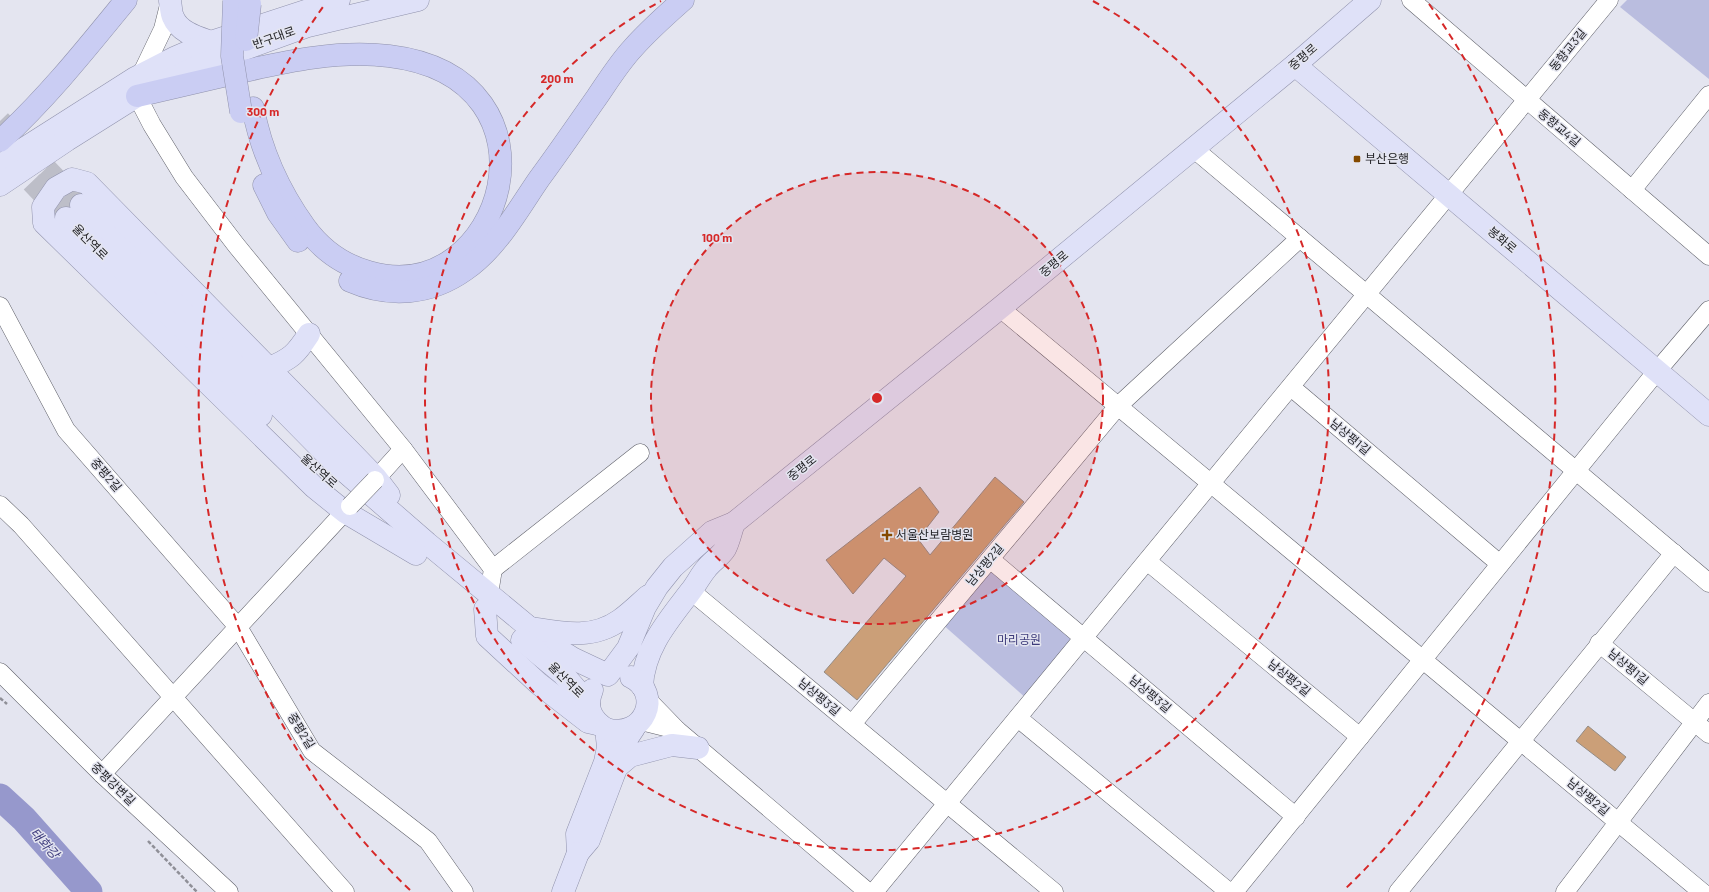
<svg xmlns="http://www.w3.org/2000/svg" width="1709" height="892" viewBox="0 0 1709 892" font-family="Barlow,'Noto Sans KR',sans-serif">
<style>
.green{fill:#babddf}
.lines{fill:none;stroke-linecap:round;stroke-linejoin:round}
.river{stroke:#9698cc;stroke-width:27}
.building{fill:#cb9f78;stroke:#948c85}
.major-tunnel{stroke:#bdbec8;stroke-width:22;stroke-dasharray:22 11;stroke-linecap:butt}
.minor-casing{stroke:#5f6069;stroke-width:19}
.major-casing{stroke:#9092ac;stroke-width:23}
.highway-casing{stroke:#9092ac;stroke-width:23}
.path{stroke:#8f8f97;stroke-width:2.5;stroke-dasharray:4 2;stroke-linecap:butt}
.minor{stroke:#fff;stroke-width:18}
.major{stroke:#dfe1f8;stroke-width:22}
.highway{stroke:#cacdf3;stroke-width:22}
.minor-bridge-casing{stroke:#5f6069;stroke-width:19;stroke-linecap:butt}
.highway-bridge-casing{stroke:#9092ac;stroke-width:23;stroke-linecap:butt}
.minor-bridge{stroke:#fff;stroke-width:18}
.highway-bridge{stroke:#cacdf3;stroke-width:22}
.ring{fill:none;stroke:#d62828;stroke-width:2;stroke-dasharray:7 5}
.poi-dot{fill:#844a00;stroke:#e4e5f0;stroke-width:1.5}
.labels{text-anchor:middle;stroke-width:3;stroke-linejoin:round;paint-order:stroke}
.street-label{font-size:12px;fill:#232327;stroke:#e4e5f0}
.poi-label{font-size:12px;fill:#232327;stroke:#e4e5f0;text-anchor:start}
.park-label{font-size:12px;fill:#3e3c7b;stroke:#e4e5f0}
.water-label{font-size:13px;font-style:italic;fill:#413f7f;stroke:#e4e5f0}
.centre{fill:#d62828;stroke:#e4e5f0;stroke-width:2}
.ring-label{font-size:12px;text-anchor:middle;font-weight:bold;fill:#d62828;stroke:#e4e5f0;stroke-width:3;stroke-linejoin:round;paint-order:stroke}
</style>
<rect width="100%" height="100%" fill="#e4e5f0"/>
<g class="green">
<path d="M 1627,0 L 1709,0 L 1709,79 L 1620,7 Z"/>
<path d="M 990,566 L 1077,638 L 1027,699 L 941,623 Z"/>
</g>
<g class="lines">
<path class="river" d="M 0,797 L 24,819 L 89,892"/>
</g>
<g class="building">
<path d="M 995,477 L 1024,502 L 857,700 L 824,672 L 906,576 L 884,558 L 853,594 L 826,560 L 920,487 L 939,512 L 918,539 L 930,555 Z"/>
<path d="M 1588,726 L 1626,757 L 1615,771 L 1576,741 Z"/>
</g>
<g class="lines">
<g class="major-tunnel">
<path d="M 0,121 L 81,205"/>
<path d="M 9,158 L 66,218"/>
</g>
<defs>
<g id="minor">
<path d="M 1411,0 L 1709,256"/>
<path d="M 170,1 L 163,29 L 141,75 L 137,96 L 152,125 L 184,177 L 236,245 L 403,449 L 493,569 L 489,594"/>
<path d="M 1193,148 L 1709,583"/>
<path d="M 1632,190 L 1709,95"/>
<path d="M 0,306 L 66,430 L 238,627 L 312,751 L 428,841 L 464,892"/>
<path d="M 1000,308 L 1702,892"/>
<path d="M 1291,387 L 1500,564"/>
<path d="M 375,480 L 403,449"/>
<path d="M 0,505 L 21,525 L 345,892"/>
<path d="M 990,559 L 1296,817"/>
<path d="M 1147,561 L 1360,737"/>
<path d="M 493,569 L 640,453"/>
<path d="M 691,591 L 1054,892"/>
<path d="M 1599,643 L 1709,734"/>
<path d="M 0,672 L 102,774 L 229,892"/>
<path d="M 1018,718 L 1229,892"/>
<path d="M 641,721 L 677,730 L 647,699"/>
<path d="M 852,724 L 1118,406 L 1300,238"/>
<path d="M 677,730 L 868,892"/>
<path d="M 102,774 L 350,506"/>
<path d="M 874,892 L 1609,0"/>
<path d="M 1234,892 L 1657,371 L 1709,310"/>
<path d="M 1398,892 L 1674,553"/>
<path d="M 1565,892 L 1709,703"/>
</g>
<g id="major">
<path d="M 170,1 C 171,6 171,13 173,17 C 179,32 197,37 211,42"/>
<path d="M 1295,65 L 1709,415"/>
<path d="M 0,166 L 25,148 L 135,78 L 176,57 L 211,42 L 339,0"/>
<path d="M 0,185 L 67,140 L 137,96 L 198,66 L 308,26 L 418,0"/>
<path d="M 81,205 L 335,463 L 427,543 L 548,643 L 574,659 L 608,675 L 628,648 L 645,607 L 657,587 L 673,567 L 712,532 L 734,523 C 731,531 729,542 725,549 C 720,557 711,562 706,569 C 700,576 696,585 690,592 C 668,621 644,648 642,686"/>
<path d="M 66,218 L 261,415"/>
<path d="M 269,368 C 291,359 296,354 309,334"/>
<path d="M 389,495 L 376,478 L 349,450 L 87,183 L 72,179 L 56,188 L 43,207 L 44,223 L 314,487 L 345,512 L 416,554"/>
<path d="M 734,523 L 1000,308 L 1295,65 L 1370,0"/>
<path d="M 485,609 L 487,636 L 539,684 L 588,722 L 597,724"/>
<path d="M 531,628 C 562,633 592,640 620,620 C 630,613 639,604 648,596"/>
<path d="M 522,640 L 563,674 L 589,704"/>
<path d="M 592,690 C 585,707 591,720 606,729 L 608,747 L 605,762 L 577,834 L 578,853 L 589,840 L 628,737 L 634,728"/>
<path d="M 606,729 C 645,740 663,693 631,677"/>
<path d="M 617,767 L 630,756 L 672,745 L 698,748"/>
<path d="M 563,892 L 578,853"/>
</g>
<g id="highway">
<path d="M 137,96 C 171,88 205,80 240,72 C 288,61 339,50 389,56 C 573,78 503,311 369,272 C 343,265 321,249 305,227 C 280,192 261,151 253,108"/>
<path d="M 0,141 C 47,98 86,49 126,0"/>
<path d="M 264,185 L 278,213 L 298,241"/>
<path d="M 350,281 C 389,298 430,295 465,270 C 497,248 517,211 539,179 C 559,152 578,124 597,97 C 608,81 619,63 633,48 C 648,31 666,15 683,0"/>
</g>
</defs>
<use href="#minor" class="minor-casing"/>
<use href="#major" class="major-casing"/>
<use href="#highway" class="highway-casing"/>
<g class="path">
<path d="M 0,698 L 7,704"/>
<path d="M 148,841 L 197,892"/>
</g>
<use href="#minor" class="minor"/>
<use href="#major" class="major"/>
<use href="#highway" class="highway"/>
<defs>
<path id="minor-bridge" d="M 350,506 L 375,480"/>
<g id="highway-bridge">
<path d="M 234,1 L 232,56 L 241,112"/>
<path d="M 246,40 L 250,4"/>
</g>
</defs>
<use href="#minor-bridge" class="minor-bridge-casing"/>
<use href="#highway-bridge" class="highway-bridge-casing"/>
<use href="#minor-bridge" class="minor-bridge"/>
<use href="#highway-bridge" class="highway-bridge"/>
</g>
<circle cx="877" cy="398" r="226" fill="#d62828" fill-opacity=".12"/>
<g class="ring">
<circle cx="877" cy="398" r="226"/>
<path d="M1093 1A452 452 0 1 1 661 1"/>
<path d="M410 890A678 678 0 0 1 325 4M1429 4A678 678 0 0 1 1344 890"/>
</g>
<g class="poi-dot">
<rect x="1353" y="155" width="8" height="8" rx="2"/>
<path d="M885 529h4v4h4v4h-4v4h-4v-4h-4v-4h4z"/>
</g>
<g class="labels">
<g class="street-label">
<text transform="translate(274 38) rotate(-20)" y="4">반구대로</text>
<text transform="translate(1568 50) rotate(-51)" y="4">동향교3길</text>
<text transform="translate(1303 57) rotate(-41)" y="4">중평로</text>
<text transform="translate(1559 128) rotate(40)" y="4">동향교4길</text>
<text transform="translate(1502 240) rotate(40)" y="4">봉화로</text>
<text transform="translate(90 242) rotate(45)" y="4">울산역로</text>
<text transform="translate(1054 264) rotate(-40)" y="4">중평로</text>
<text transform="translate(1350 437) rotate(40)" y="4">남상평1길</text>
<text transform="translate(802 468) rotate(-39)" y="4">중평로</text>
<text transform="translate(319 471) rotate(42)" y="4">울산역로</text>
<text transform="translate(106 475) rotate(49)" y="4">중평2길</text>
<text transform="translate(985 565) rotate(-50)" y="4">남상평2길</text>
<text transform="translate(1628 667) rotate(40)" y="4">남상평1길</text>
<text transform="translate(1289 678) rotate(39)" y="4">남상평2길</text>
<text transform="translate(566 680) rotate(45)" y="4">울산역로</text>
<text transform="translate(1150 694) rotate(40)" y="4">남상평3길</text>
<text transform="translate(819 697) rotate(40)" y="4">남상평3길</text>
<text transform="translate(301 731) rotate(58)" y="4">중평2길</text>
<text transform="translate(113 784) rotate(44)" y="4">중평강변길</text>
<text transform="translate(1588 797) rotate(40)" y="4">남상평2길</text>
</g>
<g class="poi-label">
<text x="1365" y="163">부산은행</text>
<text x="896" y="539">서울산보람병원</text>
</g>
<g class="park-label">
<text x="1019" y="644">마리공원</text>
</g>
<g class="water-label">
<text transform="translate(45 843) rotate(48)" y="5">태화강</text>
</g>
</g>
<circle cx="877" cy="398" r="6" class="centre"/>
<g class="ring-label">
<text x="557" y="83">200 m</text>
<text x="263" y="116">300 m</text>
<text x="717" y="242">100 m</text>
</g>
</svg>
